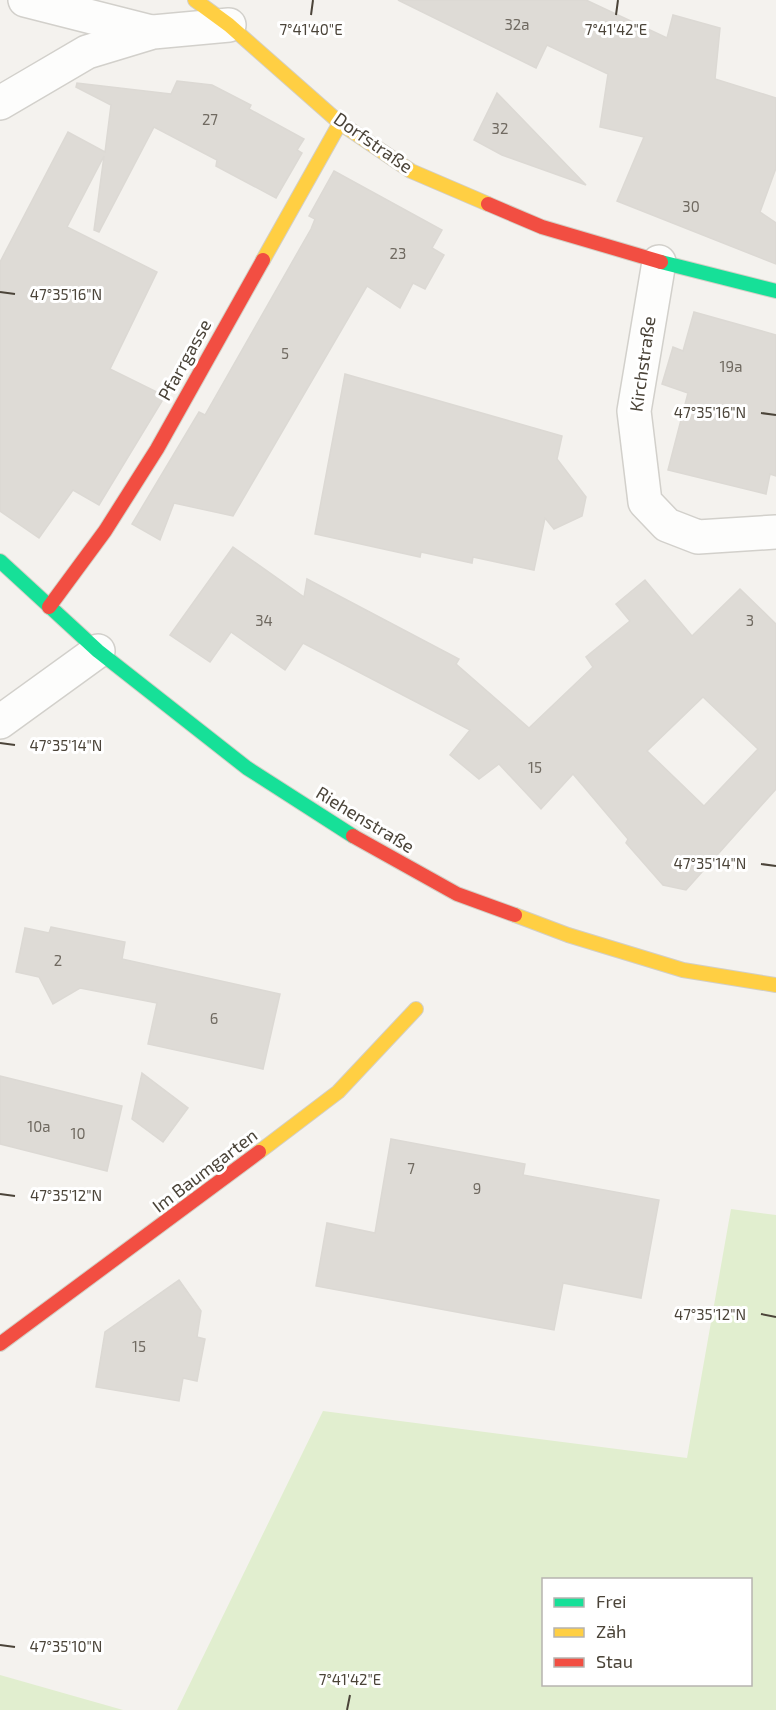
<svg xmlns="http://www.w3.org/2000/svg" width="776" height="1710" viewBox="0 0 776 1710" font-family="'Exo 2',sans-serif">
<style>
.green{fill:#e1eecf;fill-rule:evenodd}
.building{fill:#dedbd6;stroke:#dcd9d4;stroke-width:1.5;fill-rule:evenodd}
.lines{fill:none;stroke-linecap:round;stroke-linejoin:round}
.street-casing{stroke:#d2d0cb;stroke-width:36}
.fast-casing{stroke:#d3cfc5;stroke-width:16}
.slow-casing{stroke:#d3cfc5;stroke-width:16}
.jam-casing{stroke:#d3cfc5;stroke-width:16}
.street{stroke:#fdfdfc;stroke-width:33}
.fast{stroke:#16e098;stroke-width:14}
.slow{stroke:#ffcf43;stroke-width:14}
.jam{stroke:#f24e42;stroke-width:14}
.ticks{fill:none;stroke:#4b4439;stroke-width:2}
.labels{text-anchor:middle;stroke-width:6;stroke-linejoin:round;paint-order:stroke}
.number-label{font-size:15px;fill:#706a61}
.street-label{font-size:18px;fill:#4b4439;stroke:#fff}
.ticks-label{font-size:15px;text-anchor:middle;fill:#4b4439;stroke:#fff;stroke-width:6;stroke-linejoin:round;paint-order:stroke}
</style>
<rect width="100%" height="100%" fill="#f4f2ee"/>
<g class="green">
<path d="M 731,1209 L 776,1215 L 776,1710 L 177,1710 L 323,1411 L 687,1458 ZM 544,1580 L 750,1580 L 750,1684 L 544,1684 Z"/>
<path d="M 0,1675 L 123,1710 L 0,1710 Z"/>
</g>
<g class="building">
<path d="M 398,0 L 586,0 L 667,38 L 673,15 L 720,28 L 715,79 L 776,98 L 776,168 L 760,212 L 776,223 L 776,264 L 617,201 L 644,137 L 600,127 L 608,74 L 547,45 L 536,68 Z"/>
<path d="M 177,81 L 212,85 L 251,105 L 249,109 L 304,139 L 297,150 L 302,153 L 276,198 L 216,166 L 217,160 L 154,127 L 99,232 L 94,230 L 104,156 L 67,227 L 157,272 L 110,369 L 165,396 L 99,505 L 73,490 L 39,538 L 0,511 L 0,262 L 68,132 L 105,152 L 111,105 L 76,87 L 77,83 L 171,94 Z"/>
<path d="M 497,93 L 586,185 L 502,155 L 474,140 Z"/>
<path d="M 334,171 L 442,230 L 432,248 L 444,255 L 425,289 L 413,283 L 400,308 L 367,286 L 233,516 L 174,503 L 160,540 L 132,524 L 199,412 L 205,415 L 311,229 L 315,219 L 309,216 Z"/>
<path d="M 694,312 L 776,335 L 776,476 L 770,474 L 766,494 L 668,470 L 688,393 L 662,384 L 673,347 L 683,351 Z"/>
<path d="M 345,374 L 562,436 L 557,459 L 586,497 L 582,516 L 554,529 L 545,518 L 534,570 L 473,557 L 472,563 L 421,552 L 420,557 L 315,534 Z"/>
<path d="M 233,547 L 304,597 L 307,579 L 459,659 L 456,664 L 529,728 L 593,667 L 586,657 L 630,621 L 616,604 L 645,580 L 692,636 L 740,589 L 776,624 L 776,789 L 686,890 L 663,885 L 626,843 L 628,839 L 573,774 L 541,809 L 499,764 L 479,779 L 450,755 L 470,730 L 303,643 L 285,670 L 231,632 L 210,662 L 170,635 ZM 703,697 L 758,749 L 704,806 L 647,751 Z"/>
<path d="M 51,927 L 125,942 L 122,959 L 280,994 L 263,1069 L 148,1044 L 157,1003 L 80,988 L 53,1004 L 39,977 L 16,972 L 25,928 L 49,933 Z"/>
<path d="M 142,1073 L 188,1108 L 163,1142 L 132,1119 Z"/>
<path d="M 0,1076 L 122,1106 L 107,1171 L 0,1144 Z"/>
<path d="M 391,1139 L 525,1164 L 523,1175 L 659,1200 L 641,1298 L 563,1283 L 554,1330 L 316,1286 L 327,1223 L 375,1233 Z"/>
<path d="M 179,1280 L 201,1311 L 197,1337 L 205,1339 L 197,1381 L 183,1378 L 179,1401 L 96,1387 L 105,1332 Z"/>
</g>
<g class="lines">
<defs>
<g id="street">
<path d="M 25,0 L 151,32"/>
<path d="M 0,103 L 87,52 L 153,32 L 229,25"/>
<path d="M 659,262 L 634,411 L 645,502 L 667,525 L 698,537 L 776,532"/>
<path d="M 0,722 L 98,651"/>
</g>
<g id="fast">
<path d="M 661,262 L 776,291"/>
<path d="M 0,561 L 98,651 L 247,768 L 353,836"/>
</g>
<g id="slow">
<path d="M 195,0 L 229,25 L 340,123 L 411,171 L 488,204"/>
<path d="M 263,260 L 340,123"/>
<path d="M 515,915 L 568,935 L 683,970 L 776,985"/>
<path d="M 259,1152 L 338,1092 L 416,1009"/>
</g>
<g id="jam">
<path d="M 488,204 L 542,227 L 661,262"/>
<path d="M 49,607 L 105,531 L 157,449 L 263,260"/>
<path d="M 353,836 L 457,894 L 515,915"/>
<path d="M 0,1344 L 259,1152"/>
</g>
</defs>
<use href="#street" class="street-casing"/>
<use href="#fast" class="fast-casing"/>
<use href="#slow" class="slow-casing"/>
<use href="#jam" class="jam-casing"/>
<use href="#street" class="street"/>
<use href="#fast" class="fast"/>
<use href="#slow" class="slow"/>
<use href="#jam" class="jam"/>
</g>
<path class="ticks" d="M 311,15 L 313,0M 616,15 L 618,0M 0,292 L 15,294M 761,413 L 776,415M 0,743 L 15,745M 761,864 L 776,866M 0,1194 L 15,1196M 761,1314 L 776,1317M 0,1645 L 15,1647M 347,1710 L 350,1695"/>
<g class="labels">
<g class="number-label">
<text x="517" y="30">32a</text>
<text x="210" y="125">27</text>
<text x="500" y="134">32</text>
<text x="691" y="212">30</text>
<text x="398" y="259">23</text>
<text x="285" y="359">5</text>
<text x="731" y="372">19a</text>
<text x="264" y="626">34</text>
<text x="750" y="626">3</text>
<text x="535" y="773">15</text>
<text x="58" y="966">2</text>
<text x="214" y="1024">6</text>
<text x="39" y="1132">10a</text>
<text x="78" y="1139">10</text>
<text x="411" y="1174">7</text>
<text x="477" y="1194">9</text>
<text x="139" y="1352">15</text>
</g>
<g class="street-label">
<text transform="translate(373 143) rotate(35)" y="6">Dorfstraße</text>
<text transform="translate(185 360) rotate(-61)" y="6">Pfarrgasse</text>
<text transform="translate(643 364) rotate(-82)" y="6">Kirchstraße</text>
<text transform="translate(365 820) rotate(31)" y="6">Riehenstraße</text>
<text transform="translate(205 1171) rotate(-37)" y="6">Im Baumgarten</text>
</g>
</g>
<g class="ticks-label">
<text x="311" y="35">7°41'40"E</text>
<text x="616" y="35">7°41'42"E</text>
<text x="66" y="300">47°35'16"N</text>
<text x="710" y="418">47°35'16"N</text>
<text x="66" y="751">47°35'14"N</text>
<text x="710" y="869">47°35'14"N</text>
<text x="66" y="1201">47°35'12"N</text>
<text x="710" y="1320">47°35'12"N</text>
<text x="66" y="1652">47°35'10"N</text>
<text x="350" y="1685">7°41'42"E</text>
</g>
<rect x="542" y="1578" width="210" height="108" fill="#ffffff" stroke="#b7b4b0" stroke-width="1.5"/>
<rect x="554" y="1598" width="30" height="9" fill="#16e098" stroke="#b7b4b0" stroke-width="1.5"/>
<text x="596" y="1608" font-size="18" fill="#4b4439">Frei</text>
<rect x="554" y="1628" width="30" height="9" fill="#ffcf43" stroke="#b7b4b0" stroke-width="1.5"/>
<text x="596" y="1638" font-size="18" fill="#4b4439">Zäh</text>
<rect x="554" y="1658" width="30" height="9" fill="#f24e42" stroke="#b7b4b0" stroke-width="1.5"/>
<text x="596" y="1668" font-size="18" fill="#4b4439">Stau</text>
</svg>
